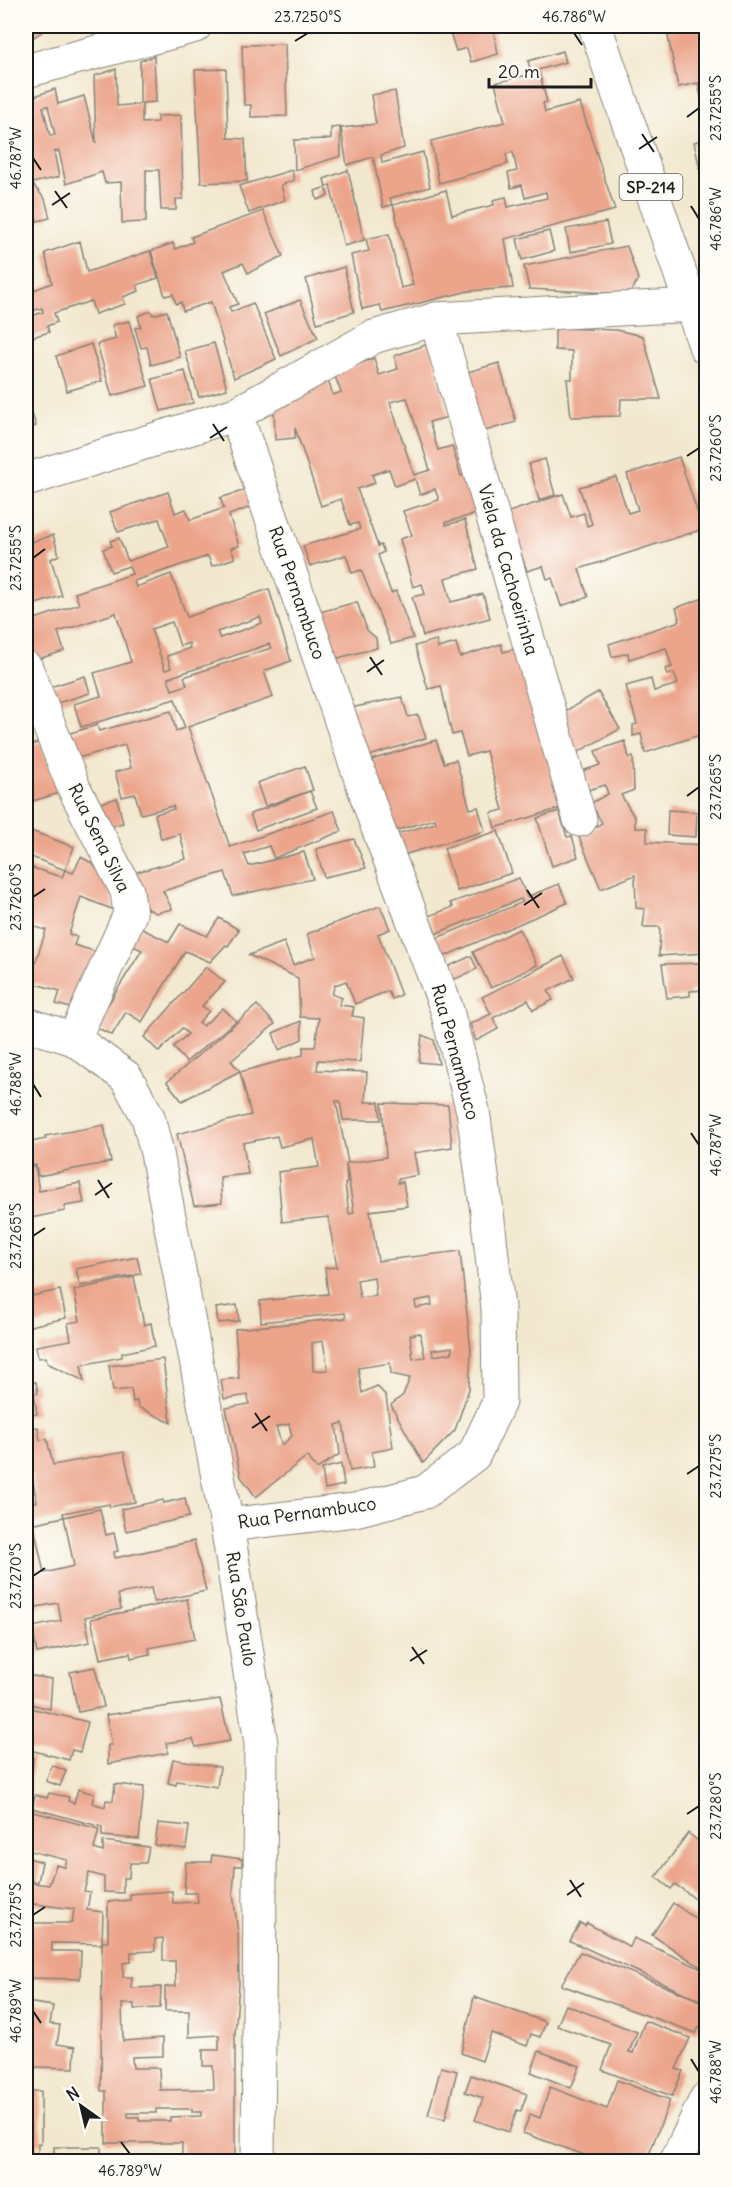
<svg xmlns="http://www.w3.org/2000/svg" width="732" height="2187" viewBox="0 0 732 2187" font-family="Delius,sans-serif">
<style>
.building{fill:#eca48b;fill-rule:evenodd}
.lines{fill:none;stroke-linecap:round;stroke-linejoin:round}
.minor-casing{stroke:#878276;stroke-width:35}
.major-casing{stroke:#878276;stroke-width:35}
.minor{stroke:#fff;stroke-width:33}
.major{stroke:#fff;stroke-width:33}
.ticks{fill:none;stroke:#1c1c1c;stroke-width:2}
.labels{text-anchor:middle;stroke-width:4.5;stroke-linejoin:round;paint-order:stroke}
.shield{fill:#fdfcf7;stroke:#605f5e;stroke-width:1.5}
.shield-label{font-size:16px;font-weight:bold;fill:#1c1c1c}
.street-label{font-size:18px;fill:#1c1c1c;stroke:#fdfcf7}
.neatline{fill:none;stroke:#1c1c1c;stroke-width:2}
.ticks-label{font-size:15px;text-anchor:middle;fill:#1c1c1c}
</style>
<rect width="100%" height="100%" fill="#fdfcf7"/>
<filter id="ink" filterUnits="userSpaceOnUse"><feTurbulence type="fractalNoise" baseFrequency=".0167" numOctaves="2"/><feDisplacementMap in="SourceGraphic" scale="12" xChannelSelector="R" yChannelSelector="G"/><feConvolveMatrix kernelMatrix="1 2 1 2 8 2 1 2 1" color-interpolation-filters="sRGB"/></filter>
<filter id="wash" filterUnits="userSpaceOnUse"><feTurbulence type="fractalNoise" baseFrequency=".008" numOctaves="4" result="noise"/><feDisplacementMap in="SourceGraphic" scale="24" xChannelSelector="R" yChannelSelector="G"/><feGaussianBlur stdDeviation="1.35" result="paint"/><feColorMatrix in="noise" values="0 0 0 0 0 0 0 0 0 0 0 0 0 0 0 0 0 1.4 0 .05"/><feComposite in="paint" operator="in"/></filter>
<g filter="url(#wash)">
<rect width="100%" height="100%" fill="#f2e8cf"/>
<g id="blocks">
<g class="building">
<path d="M 27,26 L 43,26 L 46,29 L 34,37 Z"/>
<path d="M 448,26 L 493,26 L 498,54 L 471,62 L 467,48 L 456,51 Z"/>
<path d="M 666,26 L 706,26 L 706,120 L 698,83 L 678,87 Z"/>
<path d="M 285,44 L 287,116 L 251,117 L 251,105 L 244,105 L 242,45 Z"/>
<path d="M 563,51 L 566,62 L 531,72 L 528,61 Z"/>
<path d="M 154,56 L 156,102 L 142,103 L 142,123 L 157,122 L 157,116 L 181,115 L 183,199 L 176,199 L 176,210 L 161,210 L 159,170 L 146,170 L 146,222 L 122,223 L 121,182 L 105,183 L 102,172 L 66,184 L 59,151 L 54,152 L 59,177 L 28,184 L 29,188 L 34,186 L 45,199 L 50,218 L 37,221 L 36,217 L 28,219 L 26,99 L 55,89 L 58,104 L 84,96 L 96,143 L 94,76 L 116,69 L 117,106 L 140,104 L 140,61 ZM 48,106 L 55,135 L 50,136 L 43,107 Z"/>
<path d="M 226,69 L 228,138 L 245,139 L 247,181 L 201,183 L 195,70 Z"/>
<path d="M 539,72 L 547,102 L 543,103 L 545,112 L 580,103 L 615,210 L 505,239 L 513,288 L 469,291 L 382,312 L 380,305 L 362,309 L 351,255 L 369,251 L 366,239 L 389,234 L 401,288 L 413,285 L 393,205 L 446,190 L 452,215 L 494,205 L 493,200 L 506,197 L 508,207 L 547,198 L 546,192 L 525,198 L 522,185 L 511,188 L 508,173 L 517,171 L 513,152 L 506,154 L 508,164 L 439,183 L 431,141 L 505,122 L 495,83 Z"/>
<path d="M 395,91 L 404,148 L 381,155 L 382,163 L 423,152 L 430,187 L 390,198 L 392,205 L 383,207 L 373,157 L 347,165 L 341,128 L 376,124 L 371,95 Z"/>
<path d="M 340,127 L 341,156 L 295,170 L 294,140 L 331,139 L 331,128 Z"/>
<path d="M 706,139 L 706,183 L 703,184 L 694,142 Z"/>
<path d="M 292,170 L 294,180 L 281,185 L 285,200 L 249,213 L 239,186 Z"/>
<path d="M 348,170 L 364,240 L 344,246 L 330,185 L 326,187 L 324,179 Z"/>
<path d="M 326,187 L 328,196 L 317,200 L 315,191 Z"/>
<path d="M 263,211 L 283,256 L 248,273 L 243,263 L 224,271 L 238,304 L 229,307 L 231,312 L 253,303 L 276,359 L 234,378 L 211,302 L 183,311 L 181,302 L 176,304 L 173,294 L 165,296 L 151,251 L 173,243 L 175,249 L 193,242 L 191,237 Z"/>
<path d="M 606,222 L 611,244 L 570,252 L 566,229 Z"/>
<path d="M 549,231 L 554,251 L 522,260 L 517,239 Z"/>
<path d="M 80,241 L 87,272 L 150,251 L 158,278 L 137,285 L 139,291 L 123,297 L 125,304 L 95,314 L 91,301 L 54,313 L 57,322 L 47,326 L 49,332 L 29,338 L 26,318 L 43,312 L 42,308 L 26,313 L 26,293 L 52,283 L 45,253 Z"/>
<path d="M 627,246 L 638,279 L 630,294 L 529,289 L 524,266 Z"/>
<path d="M 344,267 L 354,312 L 317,323 L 306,279 Z"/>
<path d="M 300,300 L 318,338 L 281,356 L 264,314 Z"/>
<path d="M 151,311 L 153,315 L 167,311 L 180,357 L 151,365 L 147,347 L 141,348 L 135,328 L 141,327 L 138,316 Z"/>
<path d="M 129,321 L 148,386 L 112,396 L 97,344 L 116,339 L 112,325 Z"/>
<path d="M 555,328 L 616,330 L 643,336 L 661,399 L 621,399 L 620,416 L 571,417 L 567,379 L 572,379 L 572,351 L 555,350 Z"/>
<path d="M 214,343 L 227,389 L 199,397 L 185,351 Z"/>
<path d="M 431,343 L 448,417 L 429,422 L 438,450 L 452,446 L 461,476 L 469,473 L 480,513 L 446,522 L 446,525 L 465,520 L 478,569 L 445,578 L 451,602 L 483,594 L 490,618 L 423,636 L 412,597 L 425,594 L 422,584 L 413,587 L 400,539 L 412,535 L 403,511 L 439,500 L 435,489 L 420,495 L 415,479 L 395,486 L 389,469 L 372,475 L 375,483 L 357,489 L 378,546 L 381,545 L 384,552 L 378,555 L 391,593 L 396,591 L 413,638 L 391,644 L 361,570 L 352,573 L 346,555 L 310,566 L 303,546 L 360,529 L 358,523 L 350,525 L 341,499 L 321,506 L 295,428 L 295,438 L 275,440 L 274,406 L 285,406 L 327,377 L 333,395 L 341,392 L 334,374 L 374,358 L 379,375 L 398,369 L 394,356 ZM 407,398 L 430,470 L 414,475 L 390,402 Z"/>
<path d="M 91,344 L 102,381 L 67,391 L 56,356 Z"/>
<path d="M 499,363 L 516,422 L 478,433 L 461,374 Z"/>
<path d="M 185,371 L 193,403 L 161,411 L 152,379 Z"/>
<path d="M 26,394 L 36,426 L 26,429 Z"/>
<path d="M 679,457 L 703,529 L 579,569 L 588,597 L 561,606 L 552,578 L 547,579 L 543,566 L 527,571 L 519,548 L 517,549 L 506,513 L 563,494 L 571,517 L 584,513 L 587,526 L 592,524 L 579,487 L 616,477 L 628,513 L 638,510 L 627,474 Z"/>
<path d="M 545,459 L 555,495 L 539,500 L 529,464 Z"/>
<path d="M 246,490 L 251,507 L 229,515 L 239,546 L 231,548 L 235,558 L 212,566 L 208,556 L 134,581 L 136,587 L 171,574 L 187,617 L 269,589 L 291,661 L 264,671 L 273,697 L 188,727 L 230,847 L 334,811 L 342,831 L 274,858 L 269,846 L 244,854 L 249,866 L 304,852 L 313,879 L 233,896 L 225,872 L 163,891 L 172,909 L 156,913 L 140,905 L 129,874 L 186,859 L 180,834 L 161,839 L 155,814 L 174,809 L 173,806 L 141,814 L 135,794 L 122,797 L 115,772 L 131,768 L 125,745 L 74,759 L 67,734 L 97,725 L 99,731 L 171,711 L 176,731 L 185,728 L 175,699 L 81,727 L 74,704 L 101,696 L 94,673 L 131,662 L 116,613 L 58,632 L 64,651 L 35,660 L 27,643 L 26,622 L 79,604 L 75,593 L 132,574 L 129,566 L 111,572 L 103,549 L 112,546 L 110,541 L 119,538 L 128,561 L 169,547 L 159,519 L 118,532 L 110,512 L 168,492 L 175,513 L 186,509 L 190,520 L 224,508 L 220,498 ZM 260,617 L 262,623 L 220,638 L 217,632 ZM 172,622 L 180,646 L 189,643 L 190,648 L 167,656 L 171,668 L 165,670 L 151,629 ZM 269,644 L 271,648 L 184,677 L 187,685 L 172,690 L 168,678 Z"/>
<path d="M 53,535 L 59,555 L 51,559 L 62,596 L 26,607 L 26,587 L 30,586 L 26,575 L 26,544 Z"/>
<path d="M 706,597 L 706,733 L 645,753 L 641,734 L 633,736 L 633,725 L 637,724 L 626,686 L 651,679 L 654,691 L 678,684 L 674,673 L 667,675 L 665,669 L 672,667 L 666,648 L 629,659 L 628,653 L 612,657 L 609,644 L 680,621 L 676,608 Z"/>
<path d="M 357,602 L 367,630 L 376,638 L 377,648 L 334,659 L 320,612 Z"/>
<path d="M 436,640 L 438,648 L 456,643 L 460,657 L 501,644 L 503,652 L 514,649 L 564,807 L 495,828 L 491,813 L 503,810 L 486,751 L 467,756 L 460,733 L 452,735 L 441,686 L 428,689 L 415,646 Z"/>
<path d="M 85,676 L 90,693 L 54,704 L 47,688 Z"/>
<path d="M 598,692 L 620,729 L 573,755 L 560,714 Z"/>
<path d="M 402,697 L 408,717 L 418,715 L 426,738 L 363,758 L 346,709 Z"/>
<path d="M 436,740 L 444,763 L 456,760 L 470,809 L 478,807 L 485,831 L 403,855 L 396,834 L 436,823 L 435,819 L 394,831 L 368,761 Z"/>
<path d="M 625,741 L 629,758 L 633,757 L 634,790 L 621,795 L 635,818 L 635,828 L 647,828 L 647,842 L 706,845 L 706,953 L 659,956 L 660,927 L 643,927 L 645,909 L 636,908 L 635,875 L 601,889 L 579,837 L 602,823 L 591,803 L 608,794 L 605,785 L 588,790 L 582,771 L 600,765 L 595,751 Z"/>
<path d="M 40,742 L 60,793 L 26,803 L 26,747 Z"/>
<path d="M 703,760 L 706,760 L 706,808 L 705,808 Z"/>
<path d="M 305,766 L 313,790 L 265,806 L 257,783 Z"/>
<path d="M 310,791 L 317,808 L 256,830 L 250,814 Z"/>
<path d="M 117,798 L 123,823 L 97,830 L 91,806 Z"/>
<path d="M 668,810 L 697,812 L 696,837 L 667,835 Z"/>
<path d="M 559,811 L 567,837 L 572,836 L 578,857 L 552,866 L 537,818 Z"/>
<path d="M 26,829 L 74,847 L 65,870 L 73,873 L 81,857 L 94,864 L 110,887 L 114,910 L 81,897 L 69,934 L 77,937 L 74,945 L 97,952 L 74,1009 L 56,1004 L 60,991 L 29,982 L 46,930 L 31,926 L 26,943 L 26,866 L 62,877 L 65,870 L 26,855 Z"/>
<path d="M 498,831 L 512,873 L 457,891 L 444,848 Z"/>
<path d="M 354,839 L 366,868 L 324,877 L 316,849 Z"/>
<path d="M 519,878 L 527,897 L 559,884 L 567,903 L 443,957 L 437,938 L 523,902 L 521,899 L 435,934 L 429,916 L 453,907 L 450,903 Z"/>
<path d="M 380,906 L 390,929 L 378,934 L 401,995 L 392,999 L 388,991 L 355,1004 L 346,981 L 335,985 L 332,994 L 342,998 L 339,1005 L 354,1007 L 352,1016 L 364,1018 L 360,1062 L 318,1060 L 317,1070 L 367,1072 L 365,1102 L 379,1102 L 381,1120 L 343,1120 L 340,1101 L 336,1101 L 348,1163 L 386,1157 L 382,1103 L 448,1105 L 452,1147 L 414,1153 L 418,1175 L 398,1179 L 398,1183 L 403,1182 L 407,1206 L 370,1211 L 378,1261 L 460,1251 L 471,1351 L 469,1389 L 455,1430 L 423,1463 L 391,1405 L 403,1395 L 410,1378 L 391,1374 L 390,1363 L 358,1368 L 362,1393 L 377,1386 L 386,1396 L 393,1448 L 372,1452 L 374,1467 L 350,1471 L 343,1423 L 336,1425 L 340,1454 L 317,1469 L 307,1456 L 256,1497 L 241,1477 L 226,1408 L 249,1404 L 248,1395 L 224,1399 L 221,1380 L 239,1378 L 235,1329 L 346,1318 L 345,1313 L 261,1322 L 260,1301 L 328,1294 L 325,1268 L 337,1267 L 328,1217 L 282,1222 L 278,1172 L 319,1167 L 314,1139 L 280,1147 L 277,1136 L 243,1143 L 248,1174 L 220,1177 L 222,1203 L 194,1206 L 177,1134 L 251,1115 L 240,1072 L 303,1055 L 303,1047 L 315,1047 L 319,1018 L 300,1017 L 298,978 L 249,955 L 284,942 L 293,965 L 315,957 L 307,934 ZM 346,1163 L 354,1213 L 349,1214 L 345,1184 L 347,1183 ZM 374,1277 L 376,1296 L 360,1298 L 357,1280 ZM 431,1298 L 432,1305 L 416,1308 L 415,1301 ZM 420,1333 L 425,1357 L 413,1359 L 410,1335 ZM 323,1341 L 328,1370 L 313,1371 L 312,1343 ZM 452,1347 L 452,1353 L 433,1356 L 432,1350 ZM 289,1424 L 292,1436 L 282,1445 L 276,1427 Z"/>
<path d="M 219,918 L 239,930 L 228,946 L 226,945 L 210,962 L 185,951 L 142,1022 L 126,1012 L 112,1035 L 91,1025 L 104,1011 L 142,950 L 124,942 L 132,924 L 169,942 L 180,924 L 207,936 Z"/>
<path d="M 519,929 L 537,965 L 491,988 L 473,952 Z"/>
<path d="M 471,956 L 477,969 L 453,980 L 447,967 Z"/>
<path d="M 563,956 L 574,978 L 548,991 L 553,1000 L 533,1010 L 528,1000 L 493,1018 L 498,1029 L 476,1041 L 470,1024 L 491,1014 L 482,997 Z"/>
<path d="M 706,963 L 706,990 L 690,991 L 690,996 L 667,998 L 662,964 Z"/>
<path d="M 206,967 L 225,982 L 202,1006 L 209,1011 L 199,1022 L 203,1026 L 223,1008 L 236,1021 L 186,1062 L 173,1047 L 188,1034 L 182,1028 L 159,1052 L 144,1037 Z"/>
<path d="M 257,1005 L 275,1024 L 231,1061 L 240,1071 L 182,1101 L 167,1082 Z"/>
<path d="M 301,1021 L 302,1039 L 279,1050 L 273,1033 Z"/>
<path d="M 422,1035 L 434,1040 L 439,1064 L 419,1062 Z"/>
<path d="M 104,1125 L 111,1162 L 38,1176 L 36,1165 L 26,1167 L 26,1143 L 46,1139 L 45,1136 Z"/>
<path d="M 35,1167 L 39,1191 L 80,1183 L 84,1203 L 65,1206 L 65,1211 L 26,1219 L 26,1169 Z"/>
<path d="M 137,1257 L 141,1274 L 80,1286 L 76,1269 Z"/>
<path d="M 134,1277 L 144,1325 L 151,1323 L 155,1346 L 122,1353 L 122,1357 L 81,1365 L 84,1381 L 47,1363 L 46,1357 L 38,1358 L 36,1346 L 71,1340 L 68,1323 L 80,1321 L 74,1290 Z"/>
<path d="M 60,1290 L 66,1318 L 26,1327 L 26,1297 Z"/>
<path d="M 237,1305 L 239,1321 L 218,1323 L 216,1308 Z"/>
<path d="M 163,1359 L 171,1423 L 138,1407 L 137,1401 L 133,1402 L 131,1389 L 113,1391 L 109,1366 Z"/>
<path d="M 36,1382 L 38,1393 L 34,1394 L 37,1414 L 26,1416 L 26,1384 Z"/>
<path d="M 38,1427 L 40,1440 L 47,1439 L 53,1465 L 124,1452 L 135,1502 L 110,1507 L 109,1504 L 63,1513 L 64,1517 L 100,1509 L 106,1535 L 114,1533 L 118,1551 L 114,1552 L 115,1558 L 194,1541 L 206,1591 L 154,1602 L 151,1588 L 118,1594 L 121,1609 L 85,1617 L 90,1642 L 37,1653 L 32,1627 L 61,1621 L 58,1603 L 26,1609 L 26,1533 L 35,1531 L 44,1573 L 74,1566 L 64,1517 L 26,1525 L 26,1511 L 32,1510 L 31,1503 L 37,1502 L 31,1472 L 26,1473 L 26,1429 Z"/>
<path d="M 341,1464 L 344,1485 L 325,1489 L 322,1469 Z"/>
<path d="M 185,1498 L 189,1517 L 126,1531 L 121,1509 L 163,1500 L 164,1503 Z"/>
<path d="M 187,1599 L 195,1639 L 149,1648 L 150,1654 L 131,1658 L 130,1653 L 100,1659 L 91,1619 Z"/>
<path d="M 95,1667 L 104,1707 L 78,1712 L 70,1672 Z"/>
<path d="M 26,1675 L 52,1679 L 50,1709 L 26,1703 Z"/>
<path d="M 220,1699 L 230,1741 L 196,1747 L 193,1739 L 166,1743 L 168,1753 L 108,1764 L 108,1745 L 112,1745 L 106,1715 Z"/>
<path d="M 26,1707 L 88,1722 L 80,1752 L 72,1750 L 69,1760 L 26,1749 Z"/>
<path d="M 26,1757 L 33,1758 L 28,1799 L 26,1799 Z"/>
<path d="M 173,1759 L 220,1767 L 217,1787 L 177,1781 L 176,1785 L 168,1783 Z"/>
<path d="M 52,1765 L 66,1771 L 60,1786 L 46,1781 Z"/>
<path d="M 115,1784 L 144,1787 L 139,1839 L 102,1836 L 102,1827 L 32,1808 L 35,1795 L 47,1798 L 49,1793 L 69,1797 L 68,1801 L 74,1803 L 78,1789 L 94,1794 L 92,1803 L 105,1807 L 106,1800 L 113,1801 Z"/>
<path d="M 26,1810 L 99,1829 L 94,1849 L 103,1852 L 103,1841 L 149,1847 L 146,1863 L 130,1863 L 129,1878 L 123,1878 L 123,1893 L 104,1892 L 104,1877 L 89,1873 L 84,1891 L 90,1892 L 87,1910 L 103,1912 L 102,1944 L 52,1943 L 52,1951 L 81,1951 L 80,1979 L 26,1978 L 26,1923 L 72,1923 L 74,1909 L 26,1903 L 26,1882 L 49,1885 L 56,1865 L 65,1867 L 67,1860 L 26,1850 Z"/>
<path d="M 158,1823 L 189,1826 L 186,1849 L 155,1845 Z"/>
<path d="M 688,1833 L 706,1847 L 706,1920 L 696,1913 L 702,1904 L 675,1884 L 671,1889 L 656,1877 Z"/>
<path d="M 212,1855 L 242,1859 L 242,1866 L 235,1866 L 233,1893 L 238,1934 L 239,1984 L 235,2034 L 235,2162 L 182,2160 L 182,2143 L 106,2143 L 106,2091 L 101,2091 L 102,1942 L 108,1942 L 108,1902 L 130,1900 L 130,1894 L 172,1891 L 173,1903 L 198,1902 L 197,1893 L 184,1893 L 186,1862 L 211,1862 ZM 163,1938 L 163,1961 L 175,1961 L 176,1986 L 165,1987 L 165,2011 L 189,2011 L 189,2037 L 219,2035 L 219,2050 L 203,2050 L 203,2066 L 213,2066 L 214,2089 L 160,2090 L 159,2068 L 133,2068 L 132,2057 L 163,2056 L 163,2038 L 123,2041 L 122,2004 L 134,2004 L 134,2009 L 160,2008 L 161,1987 L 131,1988 L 132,1977 L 123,1977 L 123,1963 L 131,1962 L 131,1952 L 155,1951 L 155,1939 ZM 156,2109 L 192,2109 L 192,2112 L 201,2112 L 201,2116 L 170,2117 L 170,2121 L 139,2121 L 139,2117 L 128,2117 L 128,2113 L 156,2113 Z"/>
<path d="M 26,1857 L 42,1862 L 38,1882 L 26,1880 Z"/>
<path d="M 673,1903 L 706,1926 L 706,1962 L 702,1968 L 652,1935 Z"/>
<path d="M 580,1923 L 585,1926 L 587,1923 L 630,1947 L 634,1938 L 706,1971 L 706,2003 L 570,1941 Z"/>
<path d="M 580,1952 L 706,2003 L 706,2028 L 700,2026 L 696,2033 L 561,1985 Z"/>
<path d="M 474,1997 L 546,2022 L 540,2037 L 531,2034 L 527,2046 L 491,2033 L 482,2061 L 461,2053 Z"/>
<path d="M 26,2002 L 53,2006 L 50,2024 L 60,2025 L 57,2044 L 75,2047 L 74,2068 L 30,2067 L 30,2091 L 41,2091 L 41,2144 L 38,2143 L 38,2161 L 28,2162 L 26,2162 Z"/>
<path d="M 566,2005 L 637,2032 L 629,2052 L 633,2053 L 645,2021 L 690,2038 L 676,2069 L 683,2071 L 672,2096 L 602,2070 L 611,2045 L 557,2026 Z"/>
<path d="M 539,2051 L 580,2066 L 571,2088 L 531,2072 Z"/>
<path d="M 441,2067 L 457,2071 L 445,2119 L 428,2115 Z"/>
<path d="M 471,2075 L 527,2094 L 521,2111 L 517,2110 L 509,2132 L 475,2120 L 483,2098 L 465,2092 Z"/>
<path d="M 617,2080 L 670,2100 L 646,2162 L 604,2162 L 523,2133 L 530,2114 L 540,2118 L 550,2087 L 607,2109 Z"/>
<rect x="54" y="2147" width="47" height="15"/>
</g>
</g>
</g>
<g filter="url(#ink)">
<use href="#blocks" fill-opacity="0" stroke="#878276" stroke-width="1.5"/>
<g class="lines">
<defs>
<g id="minor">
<path d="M 26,71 L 195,26"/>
<path d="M 436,319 L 580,820"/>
<path d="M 26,480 L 236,414 L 373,337 L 436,319 L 693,305"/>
<path d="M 26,668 L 74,788 L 127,891 L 130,914 L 74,1039"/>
<path d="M 26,1024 L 74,1039 L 126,1077 L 148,1117 L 157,1153 L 227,1525 L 261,1743 L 258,2162"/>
<path d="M 227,1525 L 355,1510 L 425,1492 L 474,1455 L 499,1402 L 498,1308 L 487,1212 L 473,1111 L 446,1007 L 376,823 L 236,414"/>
<path d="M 676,2162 L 706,2099"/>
</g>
<path id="major" d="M 595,26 L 706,348"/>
</defs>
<use href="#minor" class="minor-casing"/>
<use href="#major" class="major-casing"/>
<use href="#minor" class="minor"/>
<use href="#major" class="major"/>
</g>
</g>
<path class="ticks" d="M 574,33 L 582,45M 295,41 L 308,33M 687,117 L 699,108M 642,134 L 654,152M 639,149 L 657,137M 33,158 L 41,170M 55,191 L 67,208M 52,205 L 70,193M 691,206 L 699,219M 213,424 L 224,441M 210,438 L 227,427M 687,456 L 699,448M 33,558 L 45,549M 370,657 L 382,675M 367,672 L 384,660M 687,796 L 699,787M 527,890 L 539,908M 33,897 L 45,889M 524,905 L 542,893M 33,1084 L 41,1097M 691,1133 L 699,1145M 98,1180 L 109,1198M 95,1195 L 112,1183M 33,1236 L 45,1228M 255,1413 L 267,1431M 252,1428 L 270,1416M 687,1474 L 699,1466M 33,1576 L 45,1568M 412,1647 L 424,1664M 410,1661 L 427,1650M 687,1814 L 699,1806M 570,1880 L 581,1897M 567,1895 L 584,1883M 33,1915 L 45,1907M 33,2011 L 41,2023M 691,2059 L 699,2072M 121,2142 L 130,2154"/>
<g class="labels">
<rect class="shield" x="619.5" y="174" width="63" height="26" rx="4.5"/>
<g class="shield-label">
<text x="651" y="193">SP-214</text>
</g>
<g class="street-label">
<text transform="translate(508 570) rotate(74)" y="6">Viela da Cachoeirinha</text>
<text transform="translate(297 593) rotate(71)" y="6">Rua Pernambuco</text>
<text transform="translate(99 838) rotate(64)" y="6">Rua Sena Silva</text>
<text transform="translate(455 1052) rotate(75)" y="6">Rua Pernambuco</text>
<text transform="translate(307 1513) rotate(-8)" y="6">Rua Pernambuco</text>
<text transform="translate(241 1609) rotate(81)" y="6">Rua São Paulo</text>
</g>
</g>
<rect width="732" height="2187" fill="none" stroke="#fdfcf7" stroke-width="66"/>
<g transform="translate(81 2106) rotate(326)" stroke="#fdfcf7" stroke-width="4.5" paint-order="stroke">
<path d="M0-4.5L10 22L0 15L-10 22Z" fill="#1c1c1c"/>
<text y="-9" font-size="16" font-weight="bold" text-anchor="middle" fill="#1c1c1c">N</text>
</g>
<path d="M489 78v9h102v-9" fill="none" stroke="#1c1c1c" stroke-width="3"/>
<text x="498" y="78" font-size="18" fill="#1c1c1c" stroke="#fdfcf7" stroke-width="4.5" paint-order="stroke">20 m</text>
<rect x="33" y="33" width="666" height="2121" class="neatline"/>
<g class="ticks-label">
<text x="308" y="22">23.7250°S</text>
<text x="574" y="22">46.786°W</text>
<text transform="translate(716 108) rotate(-90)" y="5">23.7255°S</text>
<text transform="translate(16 158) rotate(-90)" y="5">46.787°W</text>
<text transform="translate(716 219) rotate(-90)" y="5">46.786°W</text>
<text transform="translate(716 448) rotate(-90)" y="5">23.7260°S</text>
<text transform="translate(16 558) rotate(-90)" y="5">23.7255°S</text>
<text transform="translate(716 787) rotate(-90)" y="5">23.7265°S</text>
<text transform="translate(16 897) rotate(-90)" y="5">23.7260°S</text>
<text transform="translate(16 1084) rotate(-90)" y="5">46.788°W</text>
<text transform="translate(716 1145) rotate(-90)" y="5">46.787°W</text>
<text transform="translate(16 1236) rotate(-90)" y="5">23.7265°S</text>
<text transform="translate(716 1466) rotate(-90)" y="5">23.7275°S</text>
<text transform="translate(16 1576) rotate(-90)" y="5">23.7270°S</text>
<text transform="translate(716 1806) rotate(-90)" y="5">23.7280°S</text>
<text transform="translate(16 1915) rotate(-90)" y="5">23.7275°S</text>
<text transform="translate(16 2011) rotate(-90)" y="5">46.789°W</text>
<text transform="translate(716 2072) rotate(-90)" y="5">46.788°W</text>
<text x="130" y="2176">46.789°W</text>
</g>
</svg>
